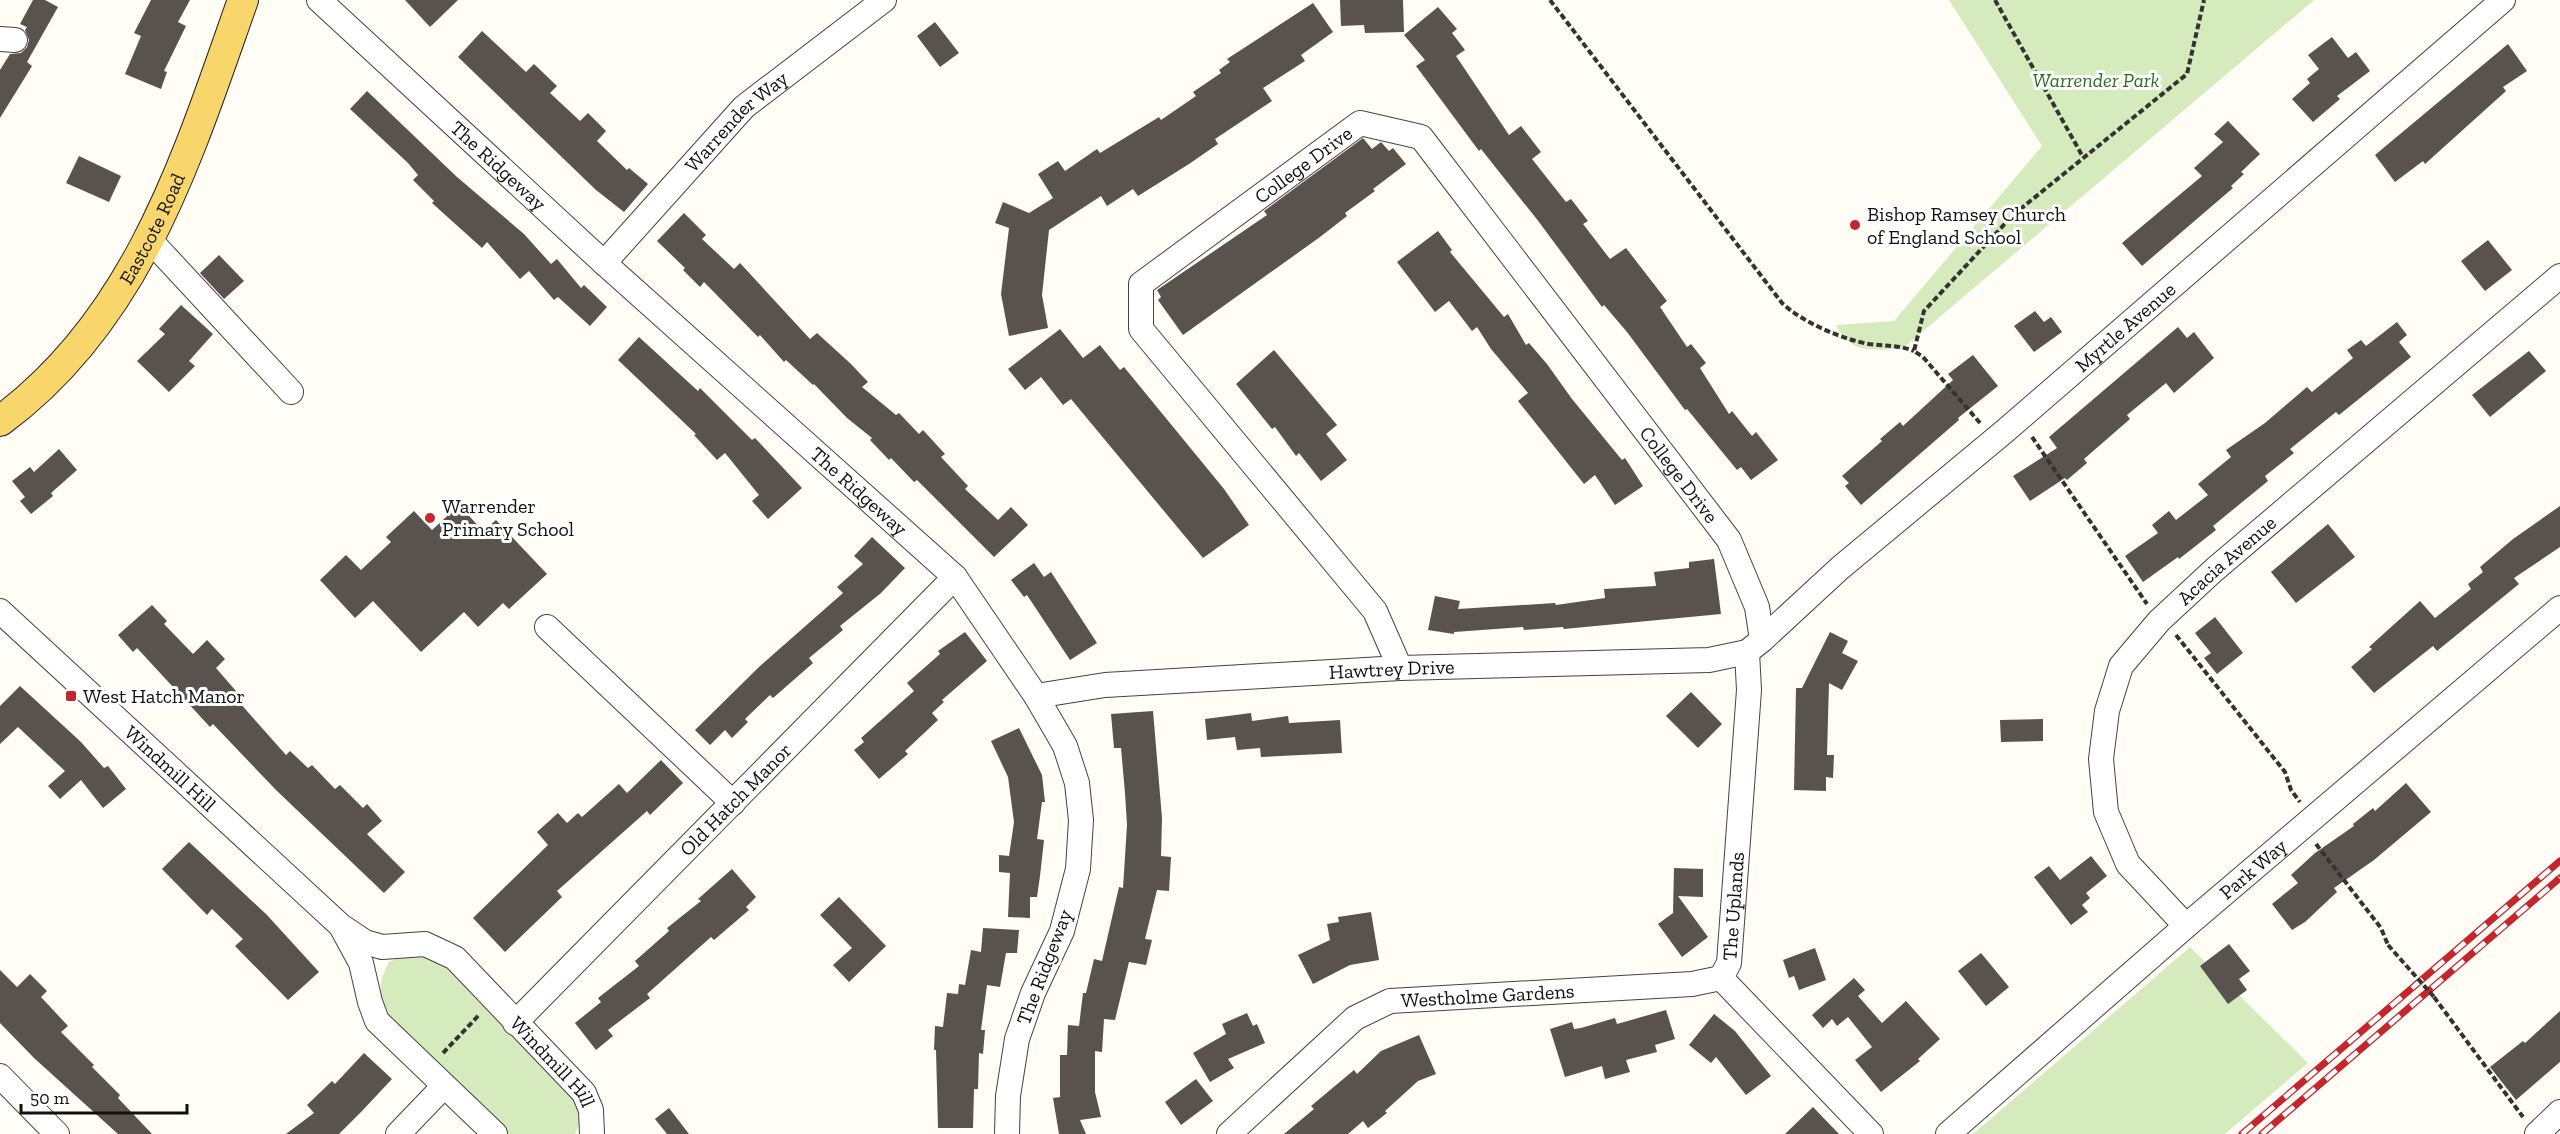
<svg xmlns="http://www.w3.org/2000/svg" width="2560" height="1134" viewBox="0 0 2560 1134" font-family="'Zilla Slab',serif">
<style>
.green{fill:#d5ebbd}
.building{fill:#5a524d}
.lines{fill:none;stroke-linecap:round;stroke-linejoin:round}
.minor-casing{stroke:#444;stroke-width:26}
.major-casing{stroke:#222;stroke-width:32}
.path{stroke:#333;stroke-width:4;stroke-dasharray:6 3;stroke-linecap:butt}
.minor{stroke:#fff;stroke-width:24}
.major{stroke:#f9d66b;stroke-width:30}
.rail-casing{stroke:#c4262e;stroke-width:7}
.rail{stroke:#fff;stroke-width:4.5;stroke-dasharray:14;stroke-linecap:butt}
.path-bridge{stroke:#333;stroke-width:4;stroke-dasharray:6 3;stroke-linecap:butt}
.poi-dot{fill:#c4262e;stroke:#fff;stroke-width:2}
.labels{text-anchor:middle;stroke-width:6;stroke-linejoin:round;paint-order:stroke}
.park-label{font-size:20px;font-style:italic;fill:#2f6b1f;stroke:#fff}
.street-label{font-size:20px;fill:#111;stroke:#fff}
.poi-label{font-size:20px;fill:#111;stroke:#fff;text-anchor:start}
</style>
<rect width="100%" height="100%" fill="#fffdf5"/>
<g class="green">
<path d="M 1949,0 L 2314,0 L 1902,349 C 1872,349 1851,355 1836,325 L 1894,321 L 2042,146 Z"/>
<path d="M 2190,947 L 2308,1063 L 2225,1134 L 1973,1134 Z"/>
<path d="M 411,953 L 434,956 L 448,966 L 577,1098 L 580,1123 L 575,1134 L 507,1134 L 392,1022 C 379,997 376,988 389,962 Z"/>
</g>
<g class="building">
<path d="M 33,0 L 45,0 L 58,7 L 27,62 L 32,66 L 0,118 L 0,70 L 10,54 L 21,53 L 27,47 L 29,40 L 25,30 L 27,27 L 20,24 Z"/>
<path d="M 151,0 L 190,0 L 178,22 L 186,26 L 164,71 L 167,72 L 161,89 L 125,74 L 141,36 L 134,33 Z"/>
<path d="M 405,0 L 458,0 L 430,27 Z"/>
<path d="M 1340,0 L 1403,0 L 1404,32 L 1365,33 L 1364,25 L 1341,26 Z"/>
<path d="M 1313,3 L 1333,32 L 1301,55 L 1305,61 L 1263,88 L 1272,101 L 1215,139 L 1218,144 L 1189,164 L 1138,196 L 1133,189 L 1107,206 L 1101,196 L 1049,230 L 1042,295 L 1048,328 L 1009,336 L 1001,294 L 1009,228 L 995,223 L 1003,202 L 1029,213 L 1053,198 L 1038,174 L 1058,161 L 1065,171 L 1097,149 L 1100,153 L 1159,117 L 1161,120 L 1196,96 L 1193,92 L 1221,73 L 1219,70 L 1230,62 L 1227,59 Z"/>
<path d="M 1438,7 L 1457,29 L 1452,33 L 1465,50 L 1456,56 L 1509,135 L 1521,126 L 1541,152 L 1532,159 L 1566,202 L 1571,199 L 1588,221 L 1583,224 L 1610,259 L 1626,248 L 1667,301 L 1660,307 L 1687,347 L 1691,344 L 1706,363 L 1700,368 L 1729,414 L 1732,411 L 1752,436 L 1756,432 L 1778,460 L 1751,480 L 1741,467 L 1737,470 L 1687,409 L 1685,410 L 1627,332 L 1604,305 L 1602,307 L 1539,222 L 1481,149 L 1479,151 L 1416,66 L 1425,60 L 1404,35 Z"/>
<path d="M 935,22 L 959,53 L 940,67 L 917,36 Z"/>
<path d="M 482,31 L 526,72 L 534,64 L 557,86 L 550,93 L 580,121 L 588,113 L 606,131 L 597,141 L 627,170 L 629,168 L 648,184 L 624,212 L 596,190 L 458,57 Z"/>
<path d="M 2332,37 L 2348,58 L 2356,52 L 2370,71 L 2337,96 L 2340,99 L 2313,122 L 2292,99 L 2310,83 L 2307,79 L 2319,69 L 2308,55 Z"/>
<path d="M 2508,44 L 2527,71 L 2503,87 L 2506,91 L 2425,164 L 2423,161 L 2395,182 L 2375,155 Z"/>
<path d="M 367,91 L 457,177 L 524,234 L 551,264 L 557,259 L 581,288 L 584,285 L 607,307 L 590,326 L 558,297 L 554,300 L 529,271 L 520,279 L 487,242 L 482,248 L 432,203 L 434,201 L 413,180 L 418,175 L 408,163 L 350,109 Z"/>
<path d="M 2228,121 L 2260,154 L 2241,172 L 2244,174 L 2231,186 L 2233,188 L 2142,266 L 2122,243 L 2202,176 L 2194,168 L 2223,142 L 2214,134 Z"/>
<path d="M 1363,138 L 1372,149 L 1381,142 L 1389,151 L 1393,148 L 1406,164 L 1373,189 L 1375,191 L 1345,213 L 1347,216 L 1320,237 L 1183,335 L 1158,300 L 1161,297 L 1157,290 L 1267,215 L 1264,211 Z"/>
<path d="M 79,156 L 121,176 L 109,202 L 66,183 Z"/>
<path d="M 684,213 L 706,235 L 702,239 L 734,269 L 740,263 L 810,339 L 817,333 L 851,364 L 868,382 L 862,387 L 896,415 L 899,413 L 919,434 L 923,430 L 945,454 L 941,457 L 968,486 L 965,489 L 998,520 L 1011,507 L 1028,525 L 994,557 L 917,480 L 914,482 L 891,458 L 889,460 L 870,440 L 872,438 L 847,418 L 814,384 L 813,385 L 786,360 L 784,362 L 760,335 L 758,337 L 704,282 L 700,287 L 683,270 L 685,268 L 657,241 Z"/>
<path d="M 1438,231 L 1452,250 L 1450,252 L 1504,317 L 1508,314 L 1526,345 L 1529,343 L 1547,364 L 1572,399 L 1622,460 L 1625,458 L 1643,486 L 1615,505 L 1595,475 L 1584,484 L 1518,401 L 1528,393 L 1491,349 L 1477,327 L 1472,331 L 1449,301 L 1435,312 L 1397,262 Z"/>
<path d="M 2488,240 L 2512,270 L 2485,291 L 2461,261 Z"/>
<path d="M 219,255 L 244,281 L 224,299 L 200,273 Z"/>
<path d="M 181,305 L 213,334 L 189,361 L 195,366 L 169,392 L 137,361 L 165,334 L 159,329 Z"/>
<path d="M 2035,311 L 2044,322 L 2051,317 L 2062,332 L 2034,352 L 2014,326 Z"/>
<path d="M 2397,322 L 2407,335 L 2399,342 L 2411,357 L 2339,415 L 2336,412 L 2290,449 L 2294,453 L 2265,476 L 2268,481 L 2213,526 L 2216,530 L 2179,559 L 2178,557 L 2143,582 L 2125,556 L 2158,533 L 2152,525 L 2169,511 L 2176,520 L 2208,495 L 2198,484 L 2231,457 L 2226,450 L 2265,423 L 2307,387 L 2312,392 L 2353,358 L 2347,350 L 2361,340 L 2366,346 Z"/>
<path d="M 2178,327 L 2187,338 L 2194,332 L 2214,358 L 2174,393 L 2166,383 L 2127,415 L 2130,419 L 2084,459 L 2087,463 L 2067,480 L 2065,478 L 2030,501 L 2013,476 L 2057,448 L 2049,437 Z"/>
<path d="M 1060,329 L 1083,358 L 1100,345 L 1120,370 L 1124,367 L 1224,489 L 1249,525 L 1203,558 L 1071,399 L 1063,405 L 1041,377 L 1025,390 L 1008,369 Z"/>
<path d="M 639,337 L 698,391 L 700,388 L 752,440 L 755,438 L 802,488 L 768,519 L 752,501 L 759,495 L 725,453 L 717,460 L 694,435 L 696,434 L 618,360 Z"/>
<path d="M 1274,350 L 1337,425 L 1326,434 L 1347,460 L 1321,481 L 1299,453 L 1296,456 L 1275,427 L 1272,429 L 1236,384 Z"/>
<path d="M 2529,351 L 2546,371 L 2490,417 L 2472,395 Z"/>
<path d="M 1973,355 L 1998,386 L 1958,418 L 1959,420 L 1861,505 L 1845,486 L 1849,483 L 1842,476 L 1882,441 L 1880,439 L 1900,422 L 1903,426 L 1953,380 L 1948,374 Z"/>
<path d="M 59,449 L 77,470 L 51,493 L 53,496 L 31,514 L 20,501 L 25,497 L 12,481 L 30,467 L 34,472 Z"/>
<path d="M 459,505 L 483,531 L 496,520 L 547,574 L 509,609 L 503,603 L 478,627 L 464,612 L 421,652 L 373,601 L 355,618 L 320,580 L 346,555 L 361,570 L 391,542 L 386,537 L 414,511 L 432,530 Z"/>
<path d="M 2560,506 L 2560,547 L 2514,578 L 2519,584 L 2437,651 L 2433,646 L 2374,693 L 2351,667 L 2372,649 L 2369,647 L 2420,601 L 2435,618 L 2471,589 L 2468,584 L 2483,572 L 2480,567 L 2513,539 Z"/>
<path d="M 2328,524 L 2355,557 L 2296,603 L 2271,572 Z"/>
<path d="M 872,537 L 905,568 L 881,593 L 840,626 L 843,630 L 809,658 L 813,663 L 773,698 L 770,695 L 745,719 L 748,722 L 732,738 L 725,730 L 710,745 L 695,730 L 760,666 L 843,593 L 837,587 L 863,564 L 854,556 Z"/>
<path d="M 1714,559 L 1721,614 L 1564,629 L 1563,627 L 1524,630 L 1523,627 L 1454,632 L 1454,634 L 1428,630 L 1435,596 L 1460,601 L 1458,609 L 1555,603 L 1556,605 L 1605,598 L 1604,589 L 1656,586 L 1654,572 L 1689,568 L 1689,562 Z"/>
<path d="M 1034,563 L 1044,577 L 1051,572 L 1097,643 L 1070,660 L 1027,595 L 1024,597 L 1011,580 Z"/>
<path d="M 152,605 L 167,621 L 164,624 L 193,654 L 207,640 L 225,659 L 216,668 L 242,698 L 239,702 L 286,755 L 290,751 L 308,768 L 312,765 L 335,789 L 340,785 L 363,808 L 367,804 L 382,821 L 367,834 L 405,872 L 384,893 L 276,790 L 213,724 L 210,727 L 137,648 L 133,652 L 118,635 Z"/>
<path d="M 2215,617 L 2243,653 L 2217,674 L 2204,658 L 2211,653 L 2195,633 Z"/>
<path d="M 965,632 L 987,661 L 942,700 L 944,702 L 932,713 L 938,720 L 905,751 L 908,754 L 879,779 L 854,750 L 864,742 L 861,738 L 914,691 L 907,683 L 940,654 L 938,651 Z"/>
<path d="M 1830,632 L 1848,641 L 1842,653 L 1858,661 L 1842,690 L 1829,683 L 1827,755 L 1834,755 L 1833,778 L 1826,777 L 1826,791 L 1794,790 L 1796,688 L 1802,688 Z"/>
<path d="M 20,686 L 81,742 L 104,768 L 108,766 L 126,789 L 103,808 L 81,780 L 60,799 L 48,786 L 65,771 L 18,727 L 0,744 L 0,706 Z"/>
<path d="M 1691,692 L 1722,724 L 1698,748 L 1666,716 Z"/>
<path d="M 1153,711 L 1162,818 L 1161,856 L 1171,857 L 1169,891 L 1157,890 L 1145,939 L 1152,940 L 1146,965 L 1129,962 L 1115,1020 L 1104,1019 L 1102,1052 L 1095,1051 L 1095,1092 L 1101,1117 L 1080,1120 L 1086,1134 L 1059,1134 L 1053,1098 L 1060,1097 L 1060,1055 L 1067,1055 L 1068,1025 L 1079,1026 L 1083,993 L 1086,993 L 1094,959 L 1102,961 L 1119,887 L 1123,888 L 1127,825 L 1125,793 L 1121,748 L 1114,748 L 1111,714 Z"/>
<path d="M 1251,713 L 1252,721 L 1288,716 L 1289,723 L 1340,720 L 1342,753 L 1261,757 L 1260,748 L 1237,750 L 1235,737 L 1207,740 L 1205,719 Z"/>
<path d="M 2043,719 L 2043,741 L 2001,742 L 2000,720 Z"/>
<path d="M 1019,728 L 1042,775 L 1045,802 L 1042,802 L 1037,839 L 1044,840 L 1040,876 L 1037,897 L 1030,897 L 1030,918 L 1008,917 L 1010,873 L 999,872 L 999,855 L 1009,856 L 1014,822 L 1008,777 L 991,741 Z"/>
<path d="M 661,760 L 683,783 L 650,815 L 647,811 L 557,891 L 562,897 L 505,952 L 473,918 L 548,845 L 537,832 L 558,813 L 567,823 L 578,813 L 582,817 L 619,784 L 627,793 Z"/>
<path d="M 2406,783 L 2431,812 L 2374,860 L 2334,888 L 2337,892 L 2305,922 L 2292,930 L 2272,904 L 2298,883 L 2291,875 L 2315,853 L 2354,826 L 2353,824 L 2373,808 L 2375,811 Z"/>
<path d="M 189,842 L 267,915 L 319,972 L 288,1000 L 235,946 L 243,939 L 212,909 L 207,915 L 162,869 Z"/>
<path d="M 2091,856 L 2107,876 L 2086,893 L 2090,898 L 2082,905 L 2088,912 L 2071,925 L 2034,877 L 2049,866 L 2060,880 Z"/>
<path d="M 1674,868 L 1703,869 L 1703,897 L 1678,896 L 1708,937 L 1682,957 L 1658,924 L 1673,913 Z"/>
<path d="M 732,869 L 756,897 L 746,907 L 749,910 L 714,940 L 711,937 L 647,994 L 650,998 L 608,1030 L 613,1036 L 596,1050 L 575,1023 L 601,1002 L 598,998 L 639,966 L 635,961 L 669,931 L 667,928 L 701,901 L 698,899 Z"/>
<path d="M 839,897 L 886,946 L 849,982 L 833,965 L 852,948 L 820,915 Z"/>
<path d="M 1371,912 L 1379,960 L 1350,965 L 1313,984 L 1298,955 L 1330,940 L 1327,924 L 1339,922 L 1338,917 Z"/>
<path d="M 983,928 L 1019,930 L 1017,953 L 1006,953 L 1000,987 L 987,985 L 981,1030 L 985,1030 L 983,1054 L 979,1053 L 978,1089 L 974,1089 L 973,1128 L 938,1128 L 936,1050 L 934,1050 L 935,1026 L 943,1027 L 947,993 L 958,994 L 959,984 L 965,985 L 971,950 L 981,952 Z"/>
<path d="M 2229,944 L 2250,971 L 2239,979 L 2247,990 L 2228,1004 L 2200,966 Z"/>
<path d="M 1815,948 L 1826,980 L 1799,990 L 1794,976 L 1789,978 L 1783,960 Z"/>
<path d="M 1981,953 L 2009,987 L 1986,1006 L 1958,971 Z"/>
<path d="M 0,970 L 17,987 L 30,974 L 47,991 L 41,997 L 68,1026 L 61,1032 L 94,1065 L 92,1067 L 120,1095 L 118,1098 L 152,1134 L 118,1134 L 34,1058 L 0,1023 Z"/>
<path d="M 1854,978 L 1865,990 L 1858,996 L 1882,1023 L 1906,1001 L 1940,1039 L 1918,1059 L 1920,1061 L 1881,1092 L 1855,1060 L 1872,1047 L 1848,1017 L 1837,1026 L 1832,1019 L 1823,1028 L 1812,1015 Z"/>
<path d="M 1666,1010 L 1675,1039 L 1655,1045 L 1657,1052 L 1626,1060 L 1630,1072 L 1605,1079 L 1602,1066 L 1565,1077 L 1550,1029 L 1572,1022 L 1574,1029 L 1581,1028 L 1615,1018 L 1617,1024 Z"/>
<path d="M 2560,1011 L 2560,1062 L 2516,1100 L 2490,1067 L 2523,1041 L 2525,1043 Z"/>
<path d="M 1247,1013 L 1253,1026 L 1257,1024 L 1265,1043 L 1228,1059 L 1234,1068 L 1210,1082 L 1193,1053 L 1226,1034 L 1222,1024 Z"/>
<path d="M 1714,1014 L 1735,1031 L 1771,1076 L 1746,1095 L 1716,1057 L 1711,1063 L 1689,1045 Z"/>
<path d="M 1419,1035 L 1436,1074 L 1418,1081 L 1385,1111 L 1387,1113 L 1368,1128 L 1363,1121 L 1348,1134 L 1284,1134 L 1314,1109 L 1311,1106 L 1354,1070 L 1357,1074 L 1381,1051 Z"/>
<path d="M 364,1053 L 392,1079 L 362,1111 L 339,1134 L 286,1134 L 314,1113 L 307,1105 L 332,1081 L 335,1084 Z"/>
<path d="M 1196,1079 L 1213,1101 L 1181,1125 L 1165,1102 Z"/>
<path d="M 1813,1107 L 1839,1134 L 1785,1134 Z"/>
<path d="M 669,1108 L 689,1134 L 667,1134 L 655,1119 Z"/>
</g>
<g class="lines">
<defs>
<g id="minor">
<path id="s1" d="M 319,0 L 604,263 L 955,577 L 1036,696 L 1065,746 L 1077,783 L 1081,820 L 1078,869 L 1062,931 L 1033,993 L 1017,1039 L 1008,1096 L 1007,1134"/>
<path d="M 0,39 L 15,40"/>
<path d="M 149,239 L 291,392"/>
<path id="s2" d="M 604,263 L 744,107 L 884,0"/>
<path id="s3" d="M 0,611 L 341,926 L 365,942 L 382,947 L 425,944 L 455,958 L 584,1093 L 591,1110 L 592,1134"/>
<path d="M 547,627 L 733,803"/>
<path id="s4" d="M 1400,668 L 1375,611 L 1141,329 L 1141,284 L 1360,123 L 1421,137 L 1729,540 L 1757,607 L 1762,640"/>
<path id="s5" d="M 1036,696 L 1105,685 L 1400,668 L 1709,660 L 1747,652 L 1762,640 L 1840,568 L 2005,431 L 2503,0"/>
<path id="s6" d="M 2186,926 L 2128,864 L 2106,812 L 2101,759 L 2107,711 L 2121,666 L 2159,621 L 2214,570 L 2560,276"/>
<path d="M 342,928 L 361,963 L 370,1002 L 377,1021 L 495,1134"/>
<path id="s7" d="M 1721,978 L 1729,963 L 1749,690 L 1747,652"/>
<path d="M 1721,978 L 1871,1134"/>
<path id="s8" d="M 515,1023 L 955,577"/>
<path d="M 0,1076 L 57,1134"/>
<path d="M 398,1134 L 444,1086"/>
<path id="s9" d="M 1229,1134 L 1355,1018 L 1390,1001 L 1692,984 L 1721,978"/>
<path id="s10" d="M 1948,1134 L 2186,926 L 2560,608"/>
<path d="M 2537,1134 L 2560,1112"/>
</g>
<g id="major">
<path id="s11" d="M 0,421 C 139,319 188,155 243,0"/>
</g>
</defs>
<use href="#minor" class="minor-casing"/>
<use href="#major" class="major-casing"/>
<g class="path">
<path d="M 1550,0 L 1782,303 C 1802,322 1841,339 1869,344 C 1885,346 1899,345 1914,351"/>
<path d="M 1995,0 L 2083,157"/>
<path d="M 1980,423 L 1923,357 L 1914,351 L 1924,311 L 2013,215 L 2187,74 L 2204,0"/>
<path d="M 2032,437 L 2147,604"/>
<path d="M 2176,635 L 2285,772 L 2291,790 L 2300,802"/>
<path d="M 2316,844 L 2381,928 L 2388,945"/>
<path d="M 2434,997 L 2523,1117"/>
<path d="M 443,1053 L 479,1015"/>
</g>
<use href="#minor" class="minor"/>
<use href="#major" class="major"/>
<defs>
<g id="rail">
<path d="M 2242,1134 L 2560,861"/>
<path d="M 2262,1134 L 2560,878"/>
</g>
</defs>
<use href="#rail" class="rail-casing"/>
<use href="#rail" class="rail"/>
<path class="path-bridge" d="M 2388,945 L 2434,997"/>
</g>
<g class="poi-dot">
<circle cx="1855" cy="225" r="6"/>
<circle cx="430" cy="518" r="6"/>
<rect x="65" y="690" width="12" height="12" rx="3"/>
</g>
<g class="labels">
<g class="park-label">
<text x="2096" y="87">Warrender Park</text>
</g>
<g class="street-label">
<text dy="7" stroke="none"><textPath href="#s2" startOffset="194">Warrender Way</textPath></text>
<text dy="7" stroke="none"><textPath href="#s4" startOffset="675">College Drive</textPath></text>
<text dy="7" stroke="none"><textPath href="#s1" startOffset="244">The Ridgeway</textPath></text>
<text dy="7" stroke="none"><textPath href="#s11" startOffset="248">Eastcote Road</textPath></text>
<text dy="7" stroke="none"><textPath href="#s5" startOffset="1212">Myrtle Avenue</textPath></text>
<text dy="7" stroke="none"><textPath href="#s4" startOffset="1233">College Drive</textPath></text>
<text dy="7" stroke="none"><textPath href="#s1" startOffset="730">The Ridgeway</textPath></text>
<text dy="7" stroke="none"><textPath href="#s6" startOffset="440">Acacia Avenue</textPath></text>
<text dy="7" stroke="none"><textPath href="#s5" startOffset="357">Hawtrey Drive</textPath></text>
<text dy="7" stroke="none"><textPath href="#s3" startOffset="232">Windmill Hill</textPath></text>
<text dy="7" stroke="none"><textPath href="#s8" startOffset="314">Old Hatch Manor</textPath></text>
<text dy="7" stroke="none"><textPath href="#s10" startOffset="404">Park Way</textPath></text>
<text dy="7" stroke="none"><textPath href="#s7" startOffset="74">The Uplands</textPath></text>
<text transform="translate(1044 967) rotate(-69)" y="7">The Ridgeway</text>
<text dy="7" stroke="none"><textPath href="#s9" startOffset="308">Westholme Gardens</textPath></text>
<text dy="7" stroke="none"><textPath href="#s3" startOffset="730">Windmill Hill</textPath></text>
</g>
<g class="poi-label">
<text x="1867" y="221">Bishop Ramsey Church<tspan x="1867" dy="23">of England School</tspan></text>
<text x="442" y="513">Warrender<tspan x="442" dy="23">Primary School</tspan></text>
<text x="83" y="703">West Hatch Manor</text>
</g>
</g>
<path d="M21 1104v9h166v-9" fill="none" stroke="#111111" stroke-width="3"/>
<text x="30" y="1104" font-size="18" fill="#111111" stroke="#ffffff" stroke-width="4.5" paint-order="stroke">50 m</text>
</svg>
